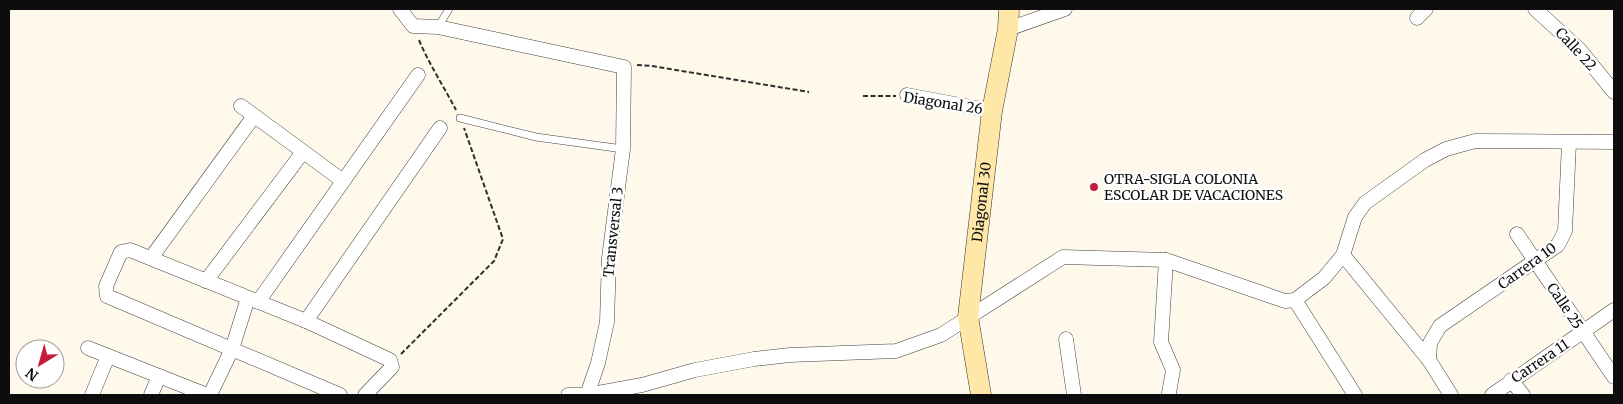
<svg xmlns="http://www.w3.org/2000/svg" width="1623" height="404" viewBox="0 0 1623 404" font-family="Merriweather,serif">
<style>
.lines{fill:none;stroke-linecap:round;stroke-linejoin:round}
.lane-casing{stroke:#404040;stroke-width:8}
.street-casing{stroke:#404040;stroke-width:15}
.secondary-casing{stroke:#2f2f2f;stroke-width:21}
.path{stroke:#2f2f2f;stroke-width:2;stroke-dasharray:5 2.5;stroke-linecap:butt}
.lane{stroke:#fff;stroke-width:7}
.street{stroke:#fff;stroke-width:14}
.secondary{stroke:#ffe8a7;stroke-width:20}
.poi-dot{fill:#c61b3c;stroke:#fff;stroke-width:2}
.labels{text-anchor:middle;stroke-width:5;stroke-linejoin:round;paint-order:stroke}
.street-label{font-size:14px;fill:#0d0d0d;stroke:#fff}
.poi-label{font-size:14px;fill:#0d0d0d;stroke:#fff;text-anchor:start}
</style>
<rect width="100%" height="100%" fill="#fff9ec"/>
<g class="lines">
<defs>
<g id="lane">
<path d="M 438,27 L 449,9"/>
<path d="M 460,118 L 536,137 L 623,149"/>
</g>
<g id="street">
<path d="M 400,9 L 413,26 L 438,27 L 624,67 L 623,149 L 609,258 L 607,322 L 598,363 L 587,395"/>
<path d="M 1535,9 L 1579,49 L 1614,92"/>
<path d="M 1417,18 L 1426,9"/>
<path d="M 1008,29 L 1065,9"/>
<path d="M 907,95 L 992,111"/>
<path d="M 241,106 L 343,181"/>
<path d="M 1517,234 L 1614,377"/>
<path d="M 1343,255 L 1429,360 L 1451,395"/>
<path d="M 151,258 L 254,116"/>
<path d="M 1166,260 L 1161,342 L 1173,370 L 1169,393"/>
<path d="M 206,281 L 303,152"/>
<path d="M 1295,300 L 1355,395"/>
<path d="M 258,302 L 418,75"/>
<path d="M 306,321 L 440,128"/>
<path d="M 1066,339 L 1074,395"/>
<path d="M 88,348 L 207,395"/>
<path d="M 1429,360 L 1430,343 L 1440,326 L 1558,245 L 1565,231 L 1569,143"/>
<path d="M 1511,380 L 1523,395"/>
<path d="M 92,395 L 108,356"/>
<path d="M 151,395 L 159,376"/>
<path d="M 210,395 L 232,349 L 248,298"/>
<path d="M 340,395 L 107,296 L 106,286 L 121,252 L 130,250 L 306,321 L 390,360 L 392,367 L 365,395"/>
<path d="M 568,395 L 587,395 L 642,385 L 695,370 L 754,359 L 790,355 L 896,351 L 941,335 L 1063,257 L 1166,260 L 1285,301 L 1295,300 L 1324,278 L 1343,255 L 1355,217 L 1365,203 L 1425,160 L 1446,149 L 1475,141 L 1614,142"/>
<path d="M 1492,395 L 1614,310"/>
</g>
<g id="secondary">
<path id="s1" d="M 981,395 L 968,317 L 992,111 L 1008,29 L 1009,9"/>
</g>
</defs>
<use href="#lane" class="lane-casing"/>
<use href="#street" class="street-casing"/>
<use href="#secondary" class="secondary-casing"/>
<g class="path">
<path d="M 419,40 C 429,64 444,87 456,110"/>
<path d="M 637,65 L 652,66 L 809,92"/>
<path d="M 863,96 L 896,96"/>
<path d="M 401,354 L 494,261 L 503,239 L 464,128"/>
</g>
<use href="#lane" class="lane"/>
<use href="#street" class="street"/>
<use href="#secondary" class="secondary"/>
</g>
<circle class="poi-dot" cx="1094" cy="187" r="5"/>
<g class="labels">
<g class="street-label">
<text transform="translate(1576 49) rotate(47)" y="5">Calle 22</text>
<text transform="translate(943 103) rotate(9)" y="5">Diagonal 26</text>
<text dy="5" stroke="none"><textPath href="#s1" startOffset="195">Diagonal 30</textPath></text>
<text transform="translate(613 232) rotate(-84)" y="5">Transversal 3</text>
<text transform="translate(1527 266) rotate(-36)" y="5">Carrera 10</text>
<text transform="translate(1565 306) rotate(56)" y="5">Calle 25</text>
<text transform="translate(1540 361) rotate(-34)" y="5">Carrera 11</text>
</g>
<g class="poi-label">
<text x="1104" y="184">OTRA-SIGLA COLONIA<tspan x="1104" dy="16">ESCOLAR DE VACACIONES</tspan></text>
</g>
</g>
<rect width="1623" height="404" fill="none" stroke="#0d0d0d" stroke-width="20"/>
<g transform="translate(40 364) rotate(217)"><circle r="24" fill="#ffffff" stroke="#9e9e9e"/>
<path d="M0-4L9 19L0 12L-9 19Z" fill="#c61b3c"/>
<text y="-8" font-size="14" font-weight="bold" text-anchor="middle" fill="#0d0d0d">N</text>
</g>
</svg>
